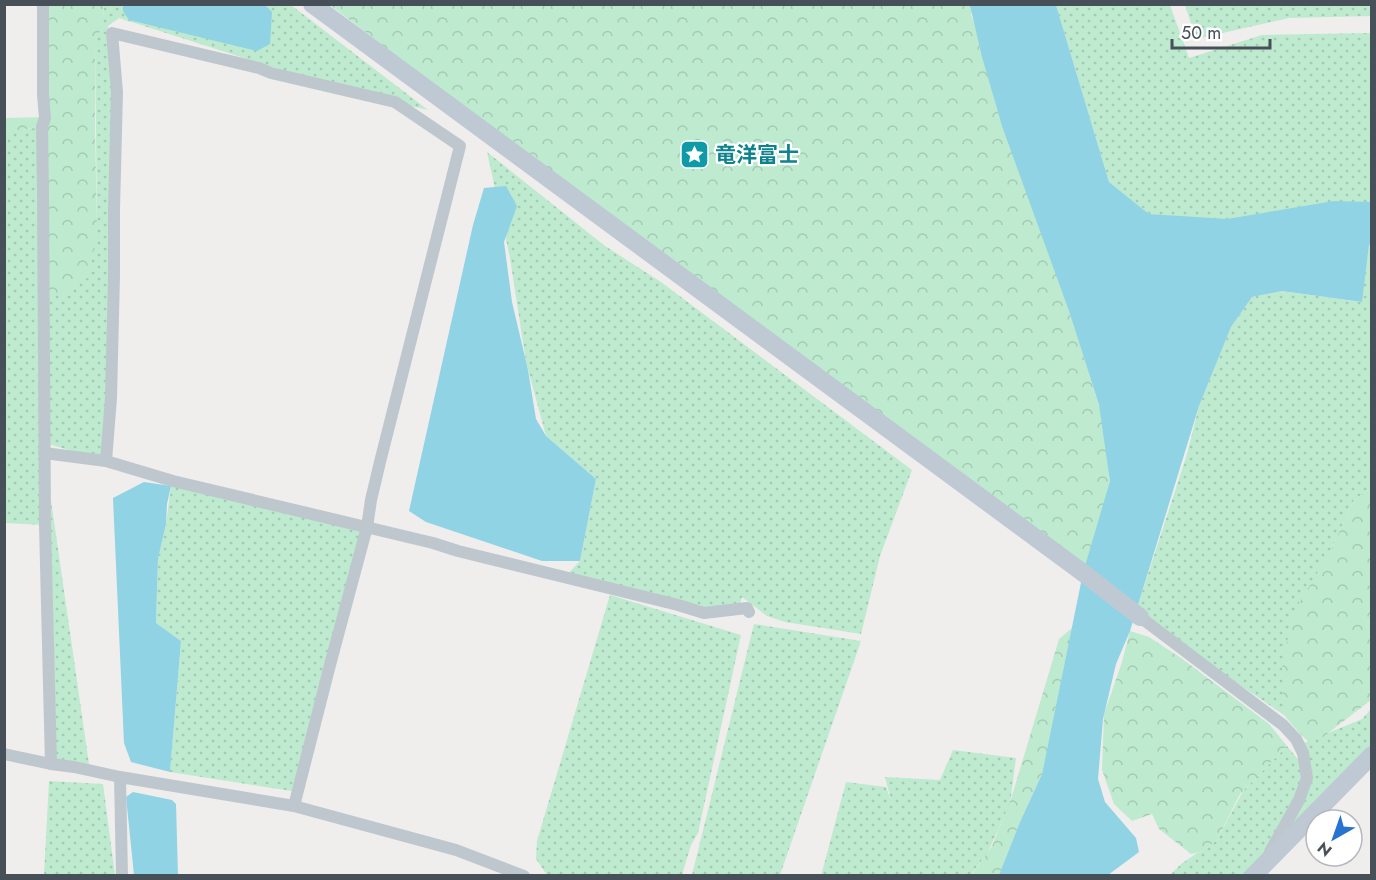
<svg xmlns="http://www.w3.org/2000/svg" width="1376" height="880" viewBox="0 0 1376 880" font-family="Jost,'Noto Sans JP',sans-serif">
<style>
.grass{fill:url(#grass-dots)}
.forest{fill:url(#forest-crowns)}
.water{fill:#8fd3e4}
.lines{fill:none;stroke-linecap:round;stroke-linejoin:round}
.street{stroke:#bfc7ce;stroke-width:12}
.secondary{stroke:#bfc9d3;stroke-width:18}
.labels{text-anchor:middle;stroke-width:4.5;stroke-linejoin:round;paint-order:stroke}
.culture-label{font-size:21px;font-weight:bold;fill:#0d838f;stroke:#fff;text-anchor:start}
</style>
<defs>
<pattern id="grass-dots" width="8" height="8" patternUnits="userSpaceOnUse" patternTransform="scale(1.5)"><rect width="8" height="8" fill="#beeacf"/><path d="M2 2h.1M6 6h.1" fill="none" stroke="#a5cab4" stroke-width="1.8" stroke-linecap="round"/></pattern>
<pattern id="forest-crowns" width="20" height="18" patternUnits="userSpaceOnUse" patternTransform="scale(1.5)"><rect width="20" height="18" fill="#beeacf"/><path d="M2 6a3 3 0 1 1 6 0M12 15a3 3 0 1 1 6 0" fill="none" stroke="#a5cab4"/></pattern>
</defs>
<rect width="100%" height="100%" fill="#f0eded"/>
<g class="grass">
<path d="M 104,5 L 291,5 L 428,110 L 351,92 L 119,18 L 108,26 L 116,135 L 106,461 L 45,443 L 44,452 L 90,771 L 51,764 L 45,525 L 5,523 L 4,132 L 42,127 L 97,223 L 95,43 L 103,18 Z"/>
<path d="M 1056,5 L 1170,5 L 1189,58 L 1262,35 L 1371,33 L 1371,207 L 1239,230 L 1184,217 L 1149,214 L 1109,182 Z"/>
<path d="M 1185,5 L 1371,5 L 1371,16 L 1289,18 L 1196,39 Z"/>
<path d="M 487,152 L 605,246 L 661,282 L 912,470 L 880,556 L 861,634 L 785,622 L 767,616 L 742,597 L 739,609 L 711,612 L 565,577 L 580,561 L 596,479 L 546,436 L 526,362 L 510,258 Z"/>
<path d="M 1371,244 L 1371,488 L 1354,500 L 1331,550 L 1290,626 L 1284,715 L 1135,614 L 1187,454 L 1199,406 L 1231,327 L 1252,297 L 1282,291 L 1361,302 L 1369,245 Z"/>
<path d="M 171,486 L 367,527 L 298,792 L 170,772 L 181,641 L 156,623 L 158,559 L 166,524 Z"/>
<path d="M 610,595 L 741,635 L 698,833 L 691,845 L 682,875 L 547,875 L 536,859 L 537,841 Z"/>
<path d="M 754,624 L 861,641 L 780,875 L 692,875 Z"/>
<path d="M 1371,709 L 1371,753 L 1251,875 L 1169,876 L 1181,864 L 1197,853 L 1203,851 L 1217,840 L 1243,791 L 1287,746 L 1301,763 L 1299,745 L 1362,719 Z"/>
<path d="M 953,750 L 1016,758 L 1010,804 L 988,852 L 971,875 L 821,876 L 846,782 L 886,787 L 891,800 L 885,777 L 940,780 Z"/>
<path d="M 49,781 L 103,784 L 115,875 L 44,875 Z"/>
</g>
<g class="forest">
<path d="M 43,5 L 104,5 L 103,23 L 95,43 L 95,129 L 97,228 L 89,277 L 63,293 L 43,298 L 41,127 L 5,132 L 4,118 L 45,117 Z"/>
<path d="M 330,5 L 970,5 L 973,11 L 971,14 L 983,46 L 996,106 L 1050,250 L 1106,428 L 1110,481 L 1086,575 L 777,347 Z"/>
<path d="M 1371,488 L 1371,700 L 1323,737 L 1309,742 L 1300,734 L 1284,715 L 1282,669 L 1292,615 L 1331,550 L 1354,500 Z"/>
<path d="M 1072,628 L 1042,774 L 1020,822 L 999,875 L 971,876 L 992,846 L 1011,799 L 1059,639 Z"/>
<path d="M 1130,631 L 1149,637 L 1181,658 L 1269,724 L 1287,746 L 1240,794 L 1217,840 L 1203,851 L 1191,854 L 1159,829 L 1152,814 L 1132,821 L 1114,804 L 1102,770 L 1104,714 L 1122,662 Z"/>
</g>
<g class="water">
<path d="M 123,5 L 265,5 L 272,12 L 270,44 L 257,51 L 129,20 L 123,11 Z"/>
<path d="M 970,5 L 1056,5 L 1109,182 L 1149,214 L 1227,219 L 1334,201 L 1371,202 L 1371,244 L 1369,245 L 1362,302 L 1282,291 L 1252,297 L 1231,327 L 1199,406 L 1130,631 L 1116,664 L 1103,719 L 1098,779 L 1105,802 L 1136,838 L 1139,852 L 1108,875 L 999,875 L 1020,822 L 1042,774 L 1083,573 L 1110,481 L 1099,405 L 1069,311 L 1002,126 L 982,57 Z"/>
<path d="M 506,186 L 517,206 L 504,242 L 512,302 L 528,370 L 536,419 L 546,436 L 596,479 L 580,561 L 542,561 L 426,522 L 409,511 L 473,225 L 484,188 Z"/>
<path d="M 144,482 L 171,486 L 167,504 L 166,524 L 158,559 L 156,623 L 181,641 L 170,772 L 131,762 L 124,743 L 113,498 Z"/>
<path d="M 133,792 L 172,800 L 176,804 L 178,875 L 134,875 L 126,797 Z"/>
</g>
<g class="lines">
<g class="street">
<path d="M 43,4 L 43,95 L 45,118 L 42,127 L 43,194 L 45,525 L 51,764"/>
<path d="M 44,453 L 106,461 L 173,481 L 433,543 L 458,551 L 678,605 L 704,613 L 747,608 L 749,612"/>
<path d="M 106,461 L 111,398 L 114,276 L 114,210 L 117,92 L 112,33 L 259,68 L 271,73 L 395,102 L 460,146 L 380,462 L 371,500 L 367,527 L 330,665 L 294,806"/>
<path d="M 1140,617 L 1283,725 L 1296,739 L 1303,753 L 1307,778 L 1299,800 L 1270,852"/>
<path d="M 4,754 L 51,764 L 74,767 L 120,777 L 294,806 L 456,850 L 524,876"/>
<path d="M 120,777 L 122,876"/>
</g>
<g class="secondary">
<path d="M 312,4 L 1086,575 L 1140,617"/>
<path d="M 1253,876 L 1372,755"/>
</g>
</g>
<defs>
<symbol id="sight-square" viewBox="-11 -11 22 22"><rect x="-9" y="-9" width="18" height="18" rx="4" fill="#0f9aa8" stroke="#fff"/><path d="M0-6L1.8-2.2L6-1.7L2.9 1.2L3.7 5.4L0 3.3L-3.7 5.4L-2.9 1.2L-6-1.7L-1.8-2.2Z" fill="#fff"/></symbol>
</defs>
<g fill-rule="evenodd">
<use href="#sight-square" x="678" y="138" width="33" height="33"/>
</g>
<g class="labels">
<g class="culture-label">
<text x="715" y="162">竜洋富士</text>
</g>
</g>
<rect width="1376" height="880" fill="none" stroke="#475059" stroke-width="12"/>
<g transform="translate(1334 838) rotate(220)"><circle r="28" fill="#ffffff" stroke="#b5b9bd" stroke-width="1.5"/>
<path d="M0-4.5L10 22L0 15L-10 22Z" fill="#2873cf"/>
<text y="-9" font-size="16" font-weight="bold" text-anchor="middle" fill="#475059">N</text>
</g>
<path d="M1172 39v9h98v-9" fill="none" stroke="#475059" stroke-width="3"/>
<text x="1181" y="39" font-size="18" fill="#475059" stroke="#ffffff" stroke-width="4.5" paint-order="stroke">50 m</text>
</svg>
